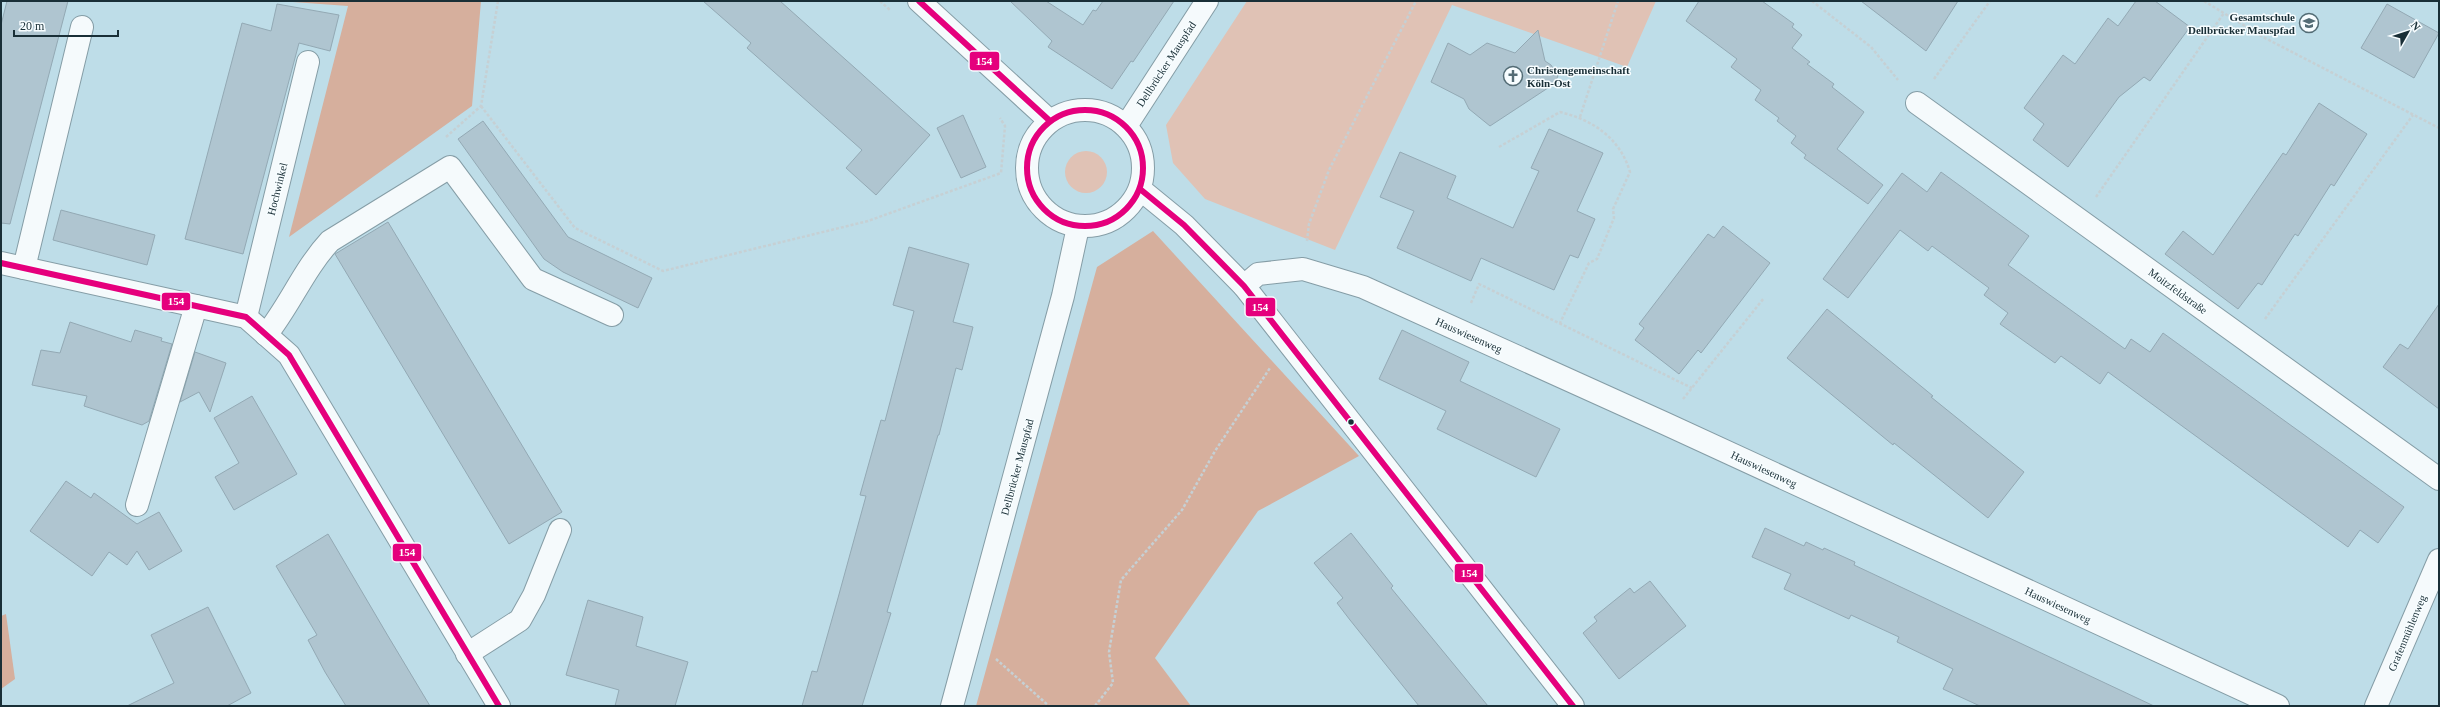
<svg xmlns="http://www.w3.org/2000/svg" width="2440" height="707" viewBox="0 0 2440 707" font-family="Georgia,serif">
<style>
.green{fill:#e0c2b5}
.forest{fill:#d6af9d}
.building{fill:#afc5d0;stroke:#93a9b4}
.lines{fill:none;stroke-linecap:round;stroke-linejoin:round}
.minor-casing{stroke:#859da6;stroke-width:24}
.major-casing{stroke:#859da6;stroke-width:24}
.path{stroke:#c6d0d4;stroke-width:2.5;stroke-dasharray:3 2;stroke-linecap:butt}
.minor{stroke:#f5fafc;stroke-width:22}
.major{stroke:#f5fafc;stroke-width:22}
.bus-1-casing{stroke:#f7fdff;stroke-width:9}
.bus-1{stroke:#e5007d;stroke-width:6}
.bus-dot{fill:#192f37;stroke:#f7fdff;stroke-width:1.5}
.labels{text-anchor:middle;stroke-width:3;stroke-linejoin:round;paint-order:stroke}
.poi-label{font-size:11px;font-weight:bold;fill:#192f37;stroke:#f7fdff;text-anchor:end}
.street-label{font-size:11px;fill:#192f37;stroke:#f7fdff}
.line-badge{stroke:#f7fdff;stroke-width:1.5}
.badge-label{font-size:11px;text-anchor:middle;font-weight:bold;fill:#fff}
</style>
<rect width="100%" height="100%" fill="#bedde8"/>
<g class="green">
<path d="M 1247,1 L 1656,1 L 1627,67 L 1452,5 L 1335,250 L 1205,199 L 1173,163 L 1166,125 Z"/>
<circle cx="1086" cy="172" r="21"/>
</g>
<g class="forest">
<path d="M 279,1 L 481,1 L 472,106 L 289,237 L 348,6 Z"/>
<path d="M 1153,231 L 1359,456 L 1258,511 L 1155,658 L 1191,706 L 976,706 L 1097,267 Z"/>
<path d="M 6,614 L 15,679 L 1,689 L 1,616 Z"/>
</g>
<g class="building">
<path d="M 7,1 L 68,1 L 10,224 L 1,223 L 1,25 Z"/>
<path d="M 703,1 L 780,1 L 930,135 L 876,195 L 846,168 L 862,150 L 747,48 L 751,43 Z"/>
<path d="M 1010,1 L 1046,1 L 1083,25 L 1093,10 L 1096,11 L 1103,1 L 1174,1 L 1133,62 L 1131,61 L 1112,89 L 1048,47 L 1052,41 Z"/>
<path d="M 1699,1 L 1762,1 L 1794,24 L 1792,27 L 1802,35 L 1792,48 L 1810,62 L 1807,64 L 1834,84 L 1832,87 L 1864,112 L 1837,149 L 1883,185 L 1868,204 L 1804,158 L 1806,155 L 1791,143 L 1796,136 L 1777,121 L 1779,118 L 1755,100 L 1761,90 L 1731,67 L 1737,59 L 1686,21 Z"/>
<path d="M 1861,1 L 1958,1 L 1926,51 Z"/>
<path d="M 2136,1 L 2155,1 L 2190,27 L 2150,81 L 2144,77 L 2119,97 L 2068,167 L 2033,140 L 2044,124 L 2024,108 L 2063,55 L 2075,64 L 2108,18 L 2118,26 Z"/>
<path d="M 277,4 L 339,15 L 330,51 L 299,43 L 243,254 L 185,239 L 242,23 L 271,31 Z"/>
<path d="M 2387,4 L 2439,33 L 2414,78 L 2361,48 Z"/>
<path d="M 1538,30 L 1545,61 L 1551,65 L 1558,76 L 1554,84 L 1490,126 L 1469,109 L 1464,99 L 1431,82 L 1448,43 L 1470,55 L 1487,43 L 1515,53 Z"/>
<path d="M 2319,103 L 2367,134 L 2334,186 L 2331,184 L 2298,236 L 2295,234 L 2262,285 L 2258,283 L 2238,309 L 2165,254 L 2183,231 L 2213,255 L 2283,153 L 2286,155 Z"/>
<path d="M 963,115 L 986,167 L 961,178 L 937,128 Z"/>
<path d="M 483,121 L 568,237 L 652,278 L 638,308 L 563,272 L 544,259 L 458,139 Z"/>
<path d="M 1549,129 L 1603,153 L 1577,211 L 1595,219 L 1578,258 L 1570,255 L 1554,290 L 1481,258 L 1471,281 L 1397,248 L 1414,211 L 1380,197 L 1400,152 L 1456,176 L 1447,198 L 1513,228 L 1539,171 L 1531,168 Z"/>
<path d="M 1941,172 L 2029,236 L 2008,265 L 2125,349 L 2131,339 L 2150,352 L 2163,333 L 2404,507 L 2378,543 L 2360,530 L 2348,547 L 2108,372 L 2100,384 L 2061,356 L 2055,363 L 2000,324 L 2008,313 L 1984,295 L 1989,288 L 1932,246 L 1928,251 L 1900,230 L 1848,298 L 1823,279 L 1902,173 L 1927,192 Z"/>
<path d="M 61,210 L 155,235 L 147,265 L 53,240 Z"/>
<path d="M 388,222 L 562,512 L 509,544 L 335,254 Z"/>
<path d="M 1723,226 L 1770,263 L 1701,353 L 1698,350 L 1679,374 L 1635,340 L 1644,328 L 1639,324 L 1708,234 L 1714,238 Z"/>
<path d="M 909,247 L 969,264 L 953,322 L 973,327 L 962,370 L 956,368 L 939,435 L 938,435 L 887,612 L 891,613 L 862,706 L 802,706 L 812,671 L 817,672 L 838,598 L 866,496 L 860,495 L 881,420 L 885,421 L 914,311 L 893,305 Z"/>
<path d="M 2439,304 L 2439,409 L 2383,367 L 2400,344 L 2408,349 Z"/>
<path d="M 1827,309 L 1933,396 L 1931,397 L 2024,472 L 1988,518 L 1894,443 L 1893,445 L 1787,358 Z"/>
<path d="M 70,322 L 131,342 L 135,330 L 162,338 L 161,341 L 172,344 L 149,421 L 142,425 L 84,406 L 87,396 L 32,385 L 41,350 L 60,353 Z"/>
<path d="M 1402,330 L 1469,362 L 1460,381 L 1560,429 L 1536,477 L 1437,429 L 1446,411 L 1379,379 Z"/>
<path d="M 195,352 L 226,363 L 210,412 L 199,392 L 180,402 Z"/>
<path d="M 252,396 L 297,474 L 234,510 L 215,477 L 239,463 L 214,418 Z"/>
<path d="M 66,481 L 91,498 L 94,493 L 137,524 L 159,512 L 182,551 L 149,570 L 137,551 L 127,565 L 109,552 L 92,576 L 30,531 Z"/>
<path d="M 1765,528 L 1804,546 L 1806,542 L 1823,550 L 1824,548 L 1855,562 L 1854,565 L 2154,706 L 1980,706 L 1943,689 L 1953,669 L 1897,642 L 1899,637 L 1851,615 L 1849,619 L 1784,589 L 1791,574 L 1752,557 Z"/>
<path d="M 1351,533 L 1393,586 L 1391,588 L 1488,706 L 1419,706 L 1350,620 L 1337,603 L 1343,598 L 1314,563 Z"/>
<path d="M 328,534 L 388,636 L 430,706 L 346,706 L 325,672 L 308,640 L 317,635 L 276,566 Z"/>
<path d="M 1650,581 L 1686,626 L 1619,679 L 1583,633 L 1597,621 L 1594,617 L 1630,588 L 1634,593 Z"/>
<path d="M 588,600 L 643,617 L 636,646 L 688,662 L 675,706 L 615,706 L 619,690 L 566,675 Z"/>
<path d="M 208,607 L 251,693 L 227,706 L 127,706 L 174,683 L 151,635 Z"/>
</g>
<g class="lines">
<defs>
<g id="minor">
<path d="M 919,1 L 1050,121"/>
<path d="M 1917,103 L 2439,479"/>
<path d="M 1140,189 L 1184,225 L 1244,286 L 1573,706"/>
<path d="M 1,263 L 246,317 L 289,355 L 499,706"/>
<path d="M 24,268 L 82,27"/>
<path d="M 1244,286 L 1258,274 L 1303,269 L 1363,287 L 1664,423 L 2278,706"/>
<path d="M 246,317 L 308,62"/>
<path d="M 266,335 C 290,305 304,269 330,241 L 450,167 L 533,279 L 612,315"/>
<path d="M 137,505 L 196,306"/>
<path d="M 467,654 L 520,620 L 534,595 L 560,530"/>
<path d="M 2376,706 L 2439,560"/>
</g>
<g id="major">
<circle cx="1085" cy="168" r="58"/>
<path d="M 1126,126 L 1207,1"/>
<path d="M 952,706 L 1063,296 L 1078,227"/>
</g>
</defs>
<use href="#minor" class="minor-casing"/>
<use href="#major" class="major-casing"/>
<g class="path">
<path d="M 880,1 L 890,10"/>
<path d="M 1812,1 L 1871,47 L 1898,80"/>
<path d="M 2204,1 L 2263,37 L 2439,128"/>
<path d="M 1934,79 L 1990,1"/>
<path d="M 481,106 L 575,228 L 663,271 L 868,221 L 1001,173 L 1005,126 L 1000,118"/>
<path d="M 1580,117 L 1618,1"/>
<path d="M 446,137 L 481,106 L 498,1"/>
<path d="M 1499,147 L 1560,112 C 1593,120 1620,138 1630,172 L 1613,209 L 1614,218 L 1597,259 L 1589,263 L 1560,323"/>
<path d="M 2096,197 L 2224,13"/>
<path d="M 1307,241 L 1309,224 L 1329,170 L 1416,1"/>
<path d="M 1471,303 L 1479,284 L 1692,388"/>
<path d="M 2265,319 L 2413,115"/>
<path d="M 1683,399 L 1764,298"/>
<path d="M 996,659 L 1049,706"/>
<path d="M 1095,706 L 1113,683 L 1109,652 L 1121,580 L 1182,510 L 1215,451 L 1270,368"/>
</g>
<use href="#minor" class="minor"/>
<use href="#major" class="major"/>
<defs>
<g id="bus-1">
<path d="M 919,1 L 1050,121"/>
<circle cx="1085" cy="168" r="58"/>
<path d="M 1140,189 L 1184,225 L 1244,286 L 1573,706"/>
<path d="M 1,263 L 246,317 L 289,355 L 499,706"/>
</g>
</defs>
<use href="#bus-1" class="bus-1-casing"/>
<use href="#bus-1" class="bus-1"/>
</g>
<defs>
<symbol id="school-ring" viewBox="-11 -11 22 22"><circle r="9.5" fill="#f7fdff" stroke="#536c75" stroke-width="1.5"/><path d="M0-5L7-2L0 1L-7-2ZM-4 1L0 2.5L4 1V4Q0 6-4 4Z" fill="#536c75"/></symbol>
<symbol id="church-ring" viewBox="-11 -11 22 22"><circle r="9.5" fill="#f7fdff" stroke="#536c75" stroke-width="1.5"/><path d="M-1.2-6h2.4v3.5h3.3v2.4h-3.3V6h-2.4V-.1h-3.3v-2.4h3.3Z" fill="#536c75"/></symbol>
</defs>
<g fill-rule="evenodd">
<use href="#school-ring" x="2298" y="12" width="22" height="22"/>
<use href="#church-ring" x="1502" y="65" width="22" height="22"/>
</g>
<circle class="bus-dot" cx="1351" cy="422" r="3.5"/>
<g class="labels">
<g class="poi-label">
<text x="2295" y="21">Gesamtschule<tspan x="2295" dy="13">Dellbrücker Mauspfad</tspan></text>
<text x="1527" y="74" text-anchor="start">Christengemeinschaft<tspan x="1527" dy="13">Köln-Ost</tspan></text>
</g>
<g class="street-label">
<text transform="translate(1166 64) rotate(-57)" y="4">Dellbrücker Mauspfad</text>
<text transform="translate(277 189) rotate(-76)" y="4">Hochwinkel</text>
<text transform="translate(2178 291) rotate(36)" y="4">Moitzfeldstraße</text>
<text transform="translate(1469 335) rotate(24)" y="4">Hauswiesenweg</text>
<text transform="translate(1017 467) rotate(-75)" y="4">Dellbrücker Mauspfad</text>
<text transform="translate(1764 469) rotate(25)" y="4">Hauswiesenweg</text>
<text transform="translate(2058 605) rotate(25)" y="4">Hauswiesenweg</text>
<text transform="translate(2407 633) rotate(-67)" y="4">Grafenmühlenweg</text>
</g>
</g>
<g class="line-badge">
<rect x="969" y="51" width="31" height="20" rx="4" fill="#e5007d"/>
<rect x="161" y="292" width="30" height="19" rx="4" fill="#e5007d"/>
<rect x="1245" y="297" width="31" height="20" rx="4" fill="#e5007d"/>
<rect x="392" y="543" width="30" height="19" rx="4" fill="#e5007d"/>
<rect x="1454" y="563" width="30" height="20" rx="4" fill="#e5007d"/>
</g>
<g class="badge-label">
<text x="984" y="65">154</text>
<text x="176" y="305">154</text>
<text x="1260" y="311">154</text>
<text x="407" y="556">154</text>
<text x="1469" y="577">154</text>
</g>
<rect width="2440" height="707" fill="none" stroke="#192f37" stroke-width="4"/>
<g transform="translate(2408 32) rotate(51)" stroke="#f7fdff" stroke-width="3" paint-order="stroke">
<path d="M0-3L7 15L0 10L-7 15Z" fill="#192f37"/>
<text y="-6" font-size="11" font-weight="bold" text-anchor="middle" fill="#192f37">N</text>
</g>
<path d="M14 30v6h104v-6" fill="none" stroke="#192f37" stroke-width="2"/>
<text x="20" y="30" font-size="12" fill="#192f37" stroke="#f7fdff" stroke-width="3" paint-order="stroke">20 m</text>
</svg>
